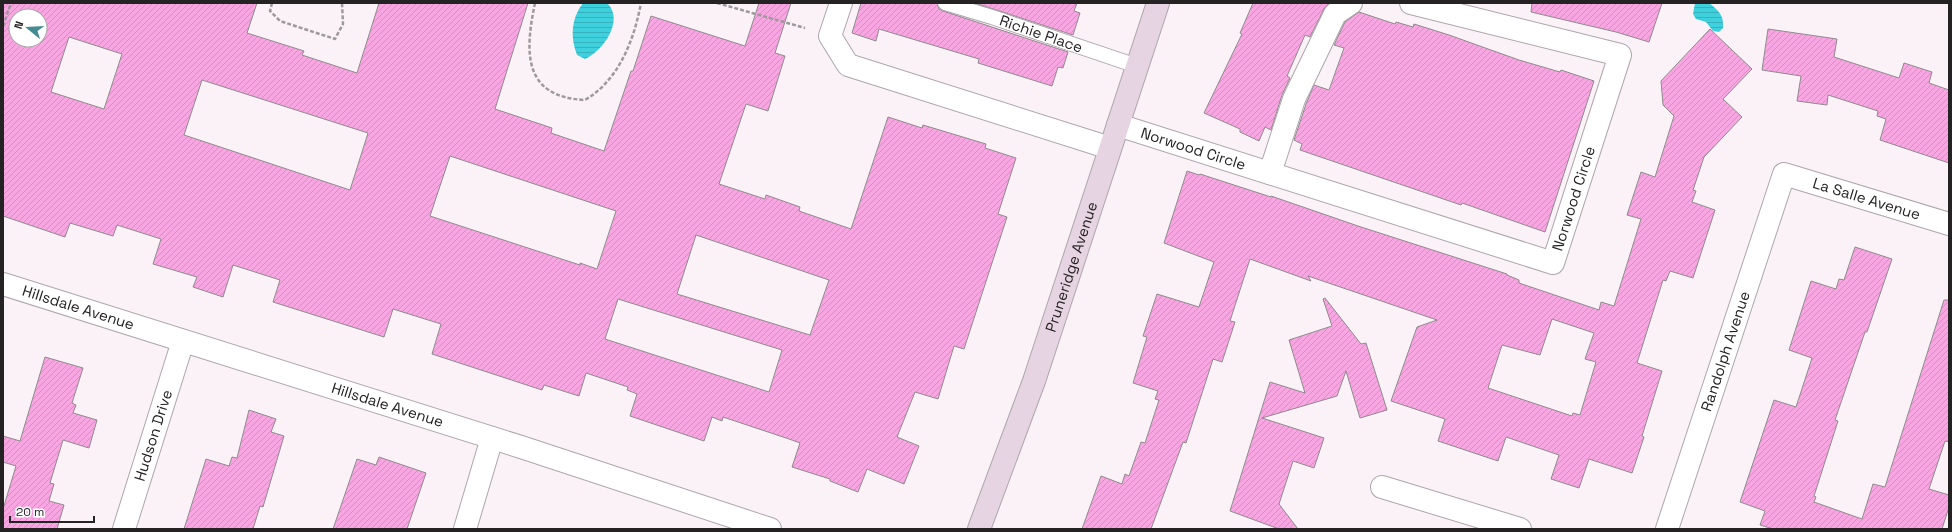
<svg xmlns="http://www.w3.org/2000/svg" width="1952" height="532" viewBox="0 0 1952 532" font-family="'Space Grotesk',sans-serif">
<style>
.water{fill:url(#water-rules)}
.building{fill:url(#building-hatch);stroke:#908a8e;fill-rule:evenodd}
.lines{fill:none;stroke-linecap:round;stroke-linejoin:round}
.lane-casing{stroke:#ada6ab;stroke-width:16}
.street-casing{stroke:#ada6ab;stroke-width:24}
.secondary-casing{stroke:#ada6ab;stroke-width:24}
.path{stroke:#9e999c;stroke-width:2.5;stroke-dasharray:4 2;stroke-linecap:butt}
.lane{stroke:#fff;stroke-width:14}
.street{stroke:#fff;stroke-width:22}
.secondary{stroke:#e7d4e2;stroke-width:22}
.labels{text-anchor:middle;stroke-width:3;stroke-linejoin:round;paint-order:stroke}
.street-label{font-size:15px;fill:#252224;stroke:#fff}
</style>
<defs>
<pattern id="water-rules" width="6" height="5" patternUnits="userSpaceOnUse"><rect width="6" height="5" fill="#3ed0dd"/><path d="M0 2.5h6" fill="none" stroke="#36b2be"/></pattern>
<pattern id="building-hatch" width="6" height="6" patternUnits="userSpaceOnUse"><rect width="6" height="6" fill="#f7a6e2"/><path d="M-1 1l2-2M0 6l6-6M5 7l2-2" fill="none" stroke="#d48fc2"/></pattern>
</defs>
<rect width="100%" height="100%" fill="#faf2f7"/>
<g class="water">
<path d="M 583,3 L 607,3 C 625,20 603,51 585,59 L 577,55 C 570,37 571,19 583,3 Z"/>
<path d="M 1695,3 L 1709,3 C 1719,11 1724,15 1723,28 L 1719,32 L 1713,31 L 1706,22 L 1696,19 L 1693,14 Z"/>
</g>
<g class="building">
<path d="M 3,3 L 257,3 L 247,33 L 304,51 L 302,55 L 357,73 L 379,3 L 528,3 L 495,109 L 552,128 L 551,133 L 604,151 L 631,71 L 633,71 L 651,16 L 745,46 L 759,3 L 791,3 L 775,53 L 785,56 L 768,111 L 746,104 L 719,184 L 765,199 L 766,195 L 800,207 L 799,211 L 851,229 L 888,117 L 922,128 L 923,125 L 986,144 L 985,148 L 1016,158 L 998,214 L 1007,217 L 964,349 L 954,346 L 938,399 L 915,392 L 897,437 L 919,446 L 904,484 L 867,469 L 858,492 L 830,481 L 830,479 L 792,467 L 800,443 L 789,439 L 723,417 L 722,421 L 712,417 L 704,441 L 630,416 L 637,394 L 627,390 L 628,387 L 586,373 L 579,396 L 544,385 L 542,390 L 432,354 L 441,324 L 393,309 L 384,337 L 273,302 L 280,280 L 233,265 L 223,297 L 193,287 L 197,277 L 153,264 L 161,239 L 117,225 L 113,236 L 70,223 L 65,237 L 3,216 ZM 16,16 L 40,16 L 40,40 L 16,40 ZM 69,37 L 122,54 L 104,109 L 51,92 ZM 202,80 L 368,133 L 350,190 L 184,135 ZM 450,156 L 616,211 L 597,269 L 580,263 L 580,265 L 430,216 ZM 696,235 L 829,280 L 810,335 L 677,294 ZM 618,299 L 782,350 L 769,392 L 605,339 Z"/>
<path d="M 861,3 L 937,3 L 939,9 L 943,11 L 1068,52 L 1063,68 L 1058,67 L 1052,86 L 978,63 L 979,59 L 879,29 L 876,41 L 852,33 Z"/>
<path d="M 975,3 L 1077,3 L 1074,11 L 1080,13 L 1073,35 Z"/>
<path d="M 1253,3 L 1329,3 L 1324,9 L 1310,37 L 1305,35 L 1287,76 L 1290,78 L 1282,95 L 1271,130 L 1265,127 L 1259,141 L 1240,132 L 1240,129 L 1204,113 L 1242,34 L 1240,33 Z"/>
<path d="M 1532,3 L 1662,3 L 1649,42 L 1616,32 L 1531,12 Z"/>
<path d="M 1359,12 L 1395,24 L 1396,22 L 1413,27 L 1414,24 L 1449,35 L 1519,60 L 1560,72 L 1561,70 L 1594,81 L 1545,232 L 1462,203 L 1461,205 L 1300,150 L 1302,144 L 1294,140 L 1306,104 L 1314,85 L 1329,90 L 1344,48 L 1334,45 L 1345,22 Z"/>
<path d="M 1710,29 L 1752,69 L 1723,99 L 1742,117 L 1704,157 L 1693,190 L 1696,191 L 1692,202 L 1715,210 L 1693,278 L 1670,271 L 1666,281 L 1663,280 L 1637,363 L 1662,371 L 1642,436 L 1644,437 L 1632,473 L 1589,459 L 1579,488 L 1551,479 L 1559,455 L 1506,437 L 1498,461 L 1438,441 L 1445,419 L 1391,401 L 1417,327 L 1437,320 L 1308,276 L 1311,281 L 1250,259 L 1230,321 L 1235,322 L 1222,362 L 1213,359 L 1186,443 L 1183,442 L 1151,529 L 1082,529 L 1101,476 L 1122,484 L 1125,474 L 1129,476 L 1141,442 L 1145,443 L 1159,400 L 1155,399 L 1158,391 L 1133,383 L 1147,337 L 1143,336 L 1157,294 L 1199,307 L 1214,262 L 1164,243 L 1187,171 L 1199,175 L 1200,174 L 1271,197 L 1271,196 L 1358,226 L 1507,274 L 1507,275 L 1519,280 L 1519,283 L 1599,310 L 1601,302 L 1614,306 L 1641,219 L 1627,215 L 1641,172 L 1655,177 L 1674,116 L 1663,105 L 1661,81 ZM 1552,319 L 1594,333 L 1585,359 L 1596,362 L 1580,415 L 1573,413 L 1572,416 L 1488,388 L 1502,345 L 1540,355 Z"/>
<path d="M 1768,29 L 1837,39 L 1834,57 L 1899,78 L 1904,63 L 1932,72 L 1929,83 L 1949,90 L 1949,163 L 1880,140 L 1886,119 L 1877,116 L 1878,111 L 1828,95 L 1827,105 L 1797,101 L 1801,76 L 1762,70 Z"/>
<path d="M 1855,247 L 1892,259 L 1867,332 L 1865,332 L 1835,420 L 1838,421 L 1814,496 L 1816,497 L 1814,502 L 1862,519 L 1873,484 L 1885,487 L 1944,300 L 1949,300 L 1949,442 L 1945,441 L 1929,489 L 1949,495 L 1949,507 L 1942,529 L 1773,529 L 1760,525 L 1765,511 L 1740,502 L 1774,400 L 1796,407 L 1812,358 L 1789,350 L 1811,281 L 1836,289 L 1839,279 L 1844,280 Z"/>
<path d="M 1325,298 L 1361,344 L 1366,343 L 1387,410 L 1360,418 L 1346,371 L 1337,396 L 1262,418 L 1324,438 L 1314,468 L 1293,461 L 1279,504 L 1298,529 L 1279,529 L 1230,511 L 1270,382 L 1305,393 L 1289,340 L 1332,326 L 1323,299 Z"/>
<path d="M 45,357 L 83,368 L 72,403 L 76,405 L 73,413 L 97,420 L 89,448 L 63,440 L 50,483 L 54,484 L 49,501 L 64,505 L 57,529 L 3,529 L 3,509 L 16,466 L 3,462 L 3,436 L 20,441 Z"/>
<path d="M 249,410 L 276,419 L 271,432 L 284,436 L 263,507 L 260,506 L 253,529 L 184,529 L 206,459 L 229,466 L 232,457 L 237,458 Z"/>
<path d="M 379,457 L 426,473 L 407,529 L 333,529 L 357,459 L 376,465 Z"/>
</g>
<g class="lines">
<defs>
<path id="lane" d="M 945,3 L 992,17 L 1137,66"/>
<g id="street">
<path d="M 841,3 L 830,36 L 848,65 L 1110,148"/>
<path id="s1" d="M 1118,125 L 1553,263 L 1620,55 L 1411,3"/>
<path d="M 1270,173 L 1294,99 L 1335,14 L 1351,3"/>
<path id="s2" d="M 3,284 L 521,447 L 770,529"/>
<path d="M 1382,487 L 1520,529"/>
<path id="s3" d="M 124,529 L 183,341"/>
<path d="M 465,529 L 492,438"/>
<path id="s4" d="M 1667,529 L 1784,174 L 1949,224"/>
</g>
<g id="secondary">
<path id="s5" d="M 979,529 L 1034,381 L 1158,3"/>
</g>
</defs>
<use href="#lane" class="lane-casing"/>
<use href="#street" class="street-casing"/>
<use href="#secondary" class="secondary-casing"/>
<g class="path">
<path d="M 272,3 L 270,11 L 280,21 L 335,39 L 343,24 L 342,3"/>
<path d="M 535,3 C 525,51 522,97 585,100 C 619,80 634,40 641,3"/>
<path d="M 717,3 L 805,28"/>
<path d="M 3,26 L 11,3"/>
</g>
<use href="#lane" class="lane"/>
<use href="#street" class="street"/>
<use href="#secondary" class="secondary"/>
</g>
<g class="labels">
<g class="street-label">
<text transform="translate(1041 34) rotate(19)" y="5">Richie Place</text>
<text dy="5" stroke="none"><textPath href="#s1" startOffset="79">Norwood Circle</textPath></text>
<text dy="5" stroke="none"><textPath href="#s1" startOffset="524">Norwood Circle</textPath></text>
<text dy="5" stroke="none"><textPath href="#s4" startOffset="460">La Salle Avenue</textPath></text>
<text dy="5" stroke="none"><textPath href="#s5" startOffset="278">Pruneridge Avenue</textPath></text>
<text dy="5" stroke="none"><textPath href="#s2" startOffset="79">Hillsdale Avenue</textPath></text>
<text dy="5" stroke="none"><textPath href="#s4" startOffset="187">Randolph Avenue</textPath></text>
<text dy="5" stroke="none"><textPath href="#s2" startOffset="403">Hillsdale Avenue</textPath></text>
<text dy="5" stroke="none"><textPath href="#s3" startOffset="98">Hudson Drive</textPath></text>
</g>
</g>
<rect width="1952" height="532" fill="none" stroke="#252224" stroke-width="8"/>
<g transform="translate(28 28) rotate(288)"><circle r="19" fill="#ffffff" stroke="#a8a7a7"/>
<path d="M0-3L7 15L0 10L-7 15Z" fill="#448b92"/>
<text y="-6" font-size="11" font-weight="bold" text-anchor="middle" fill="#252224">N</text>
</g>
<path d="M10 516v6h84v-6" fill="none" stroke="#252224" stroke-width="2"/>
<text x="16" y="516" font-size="12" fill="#252224" stroke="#ffffff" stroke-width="3" paint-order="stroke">20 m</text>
</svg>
